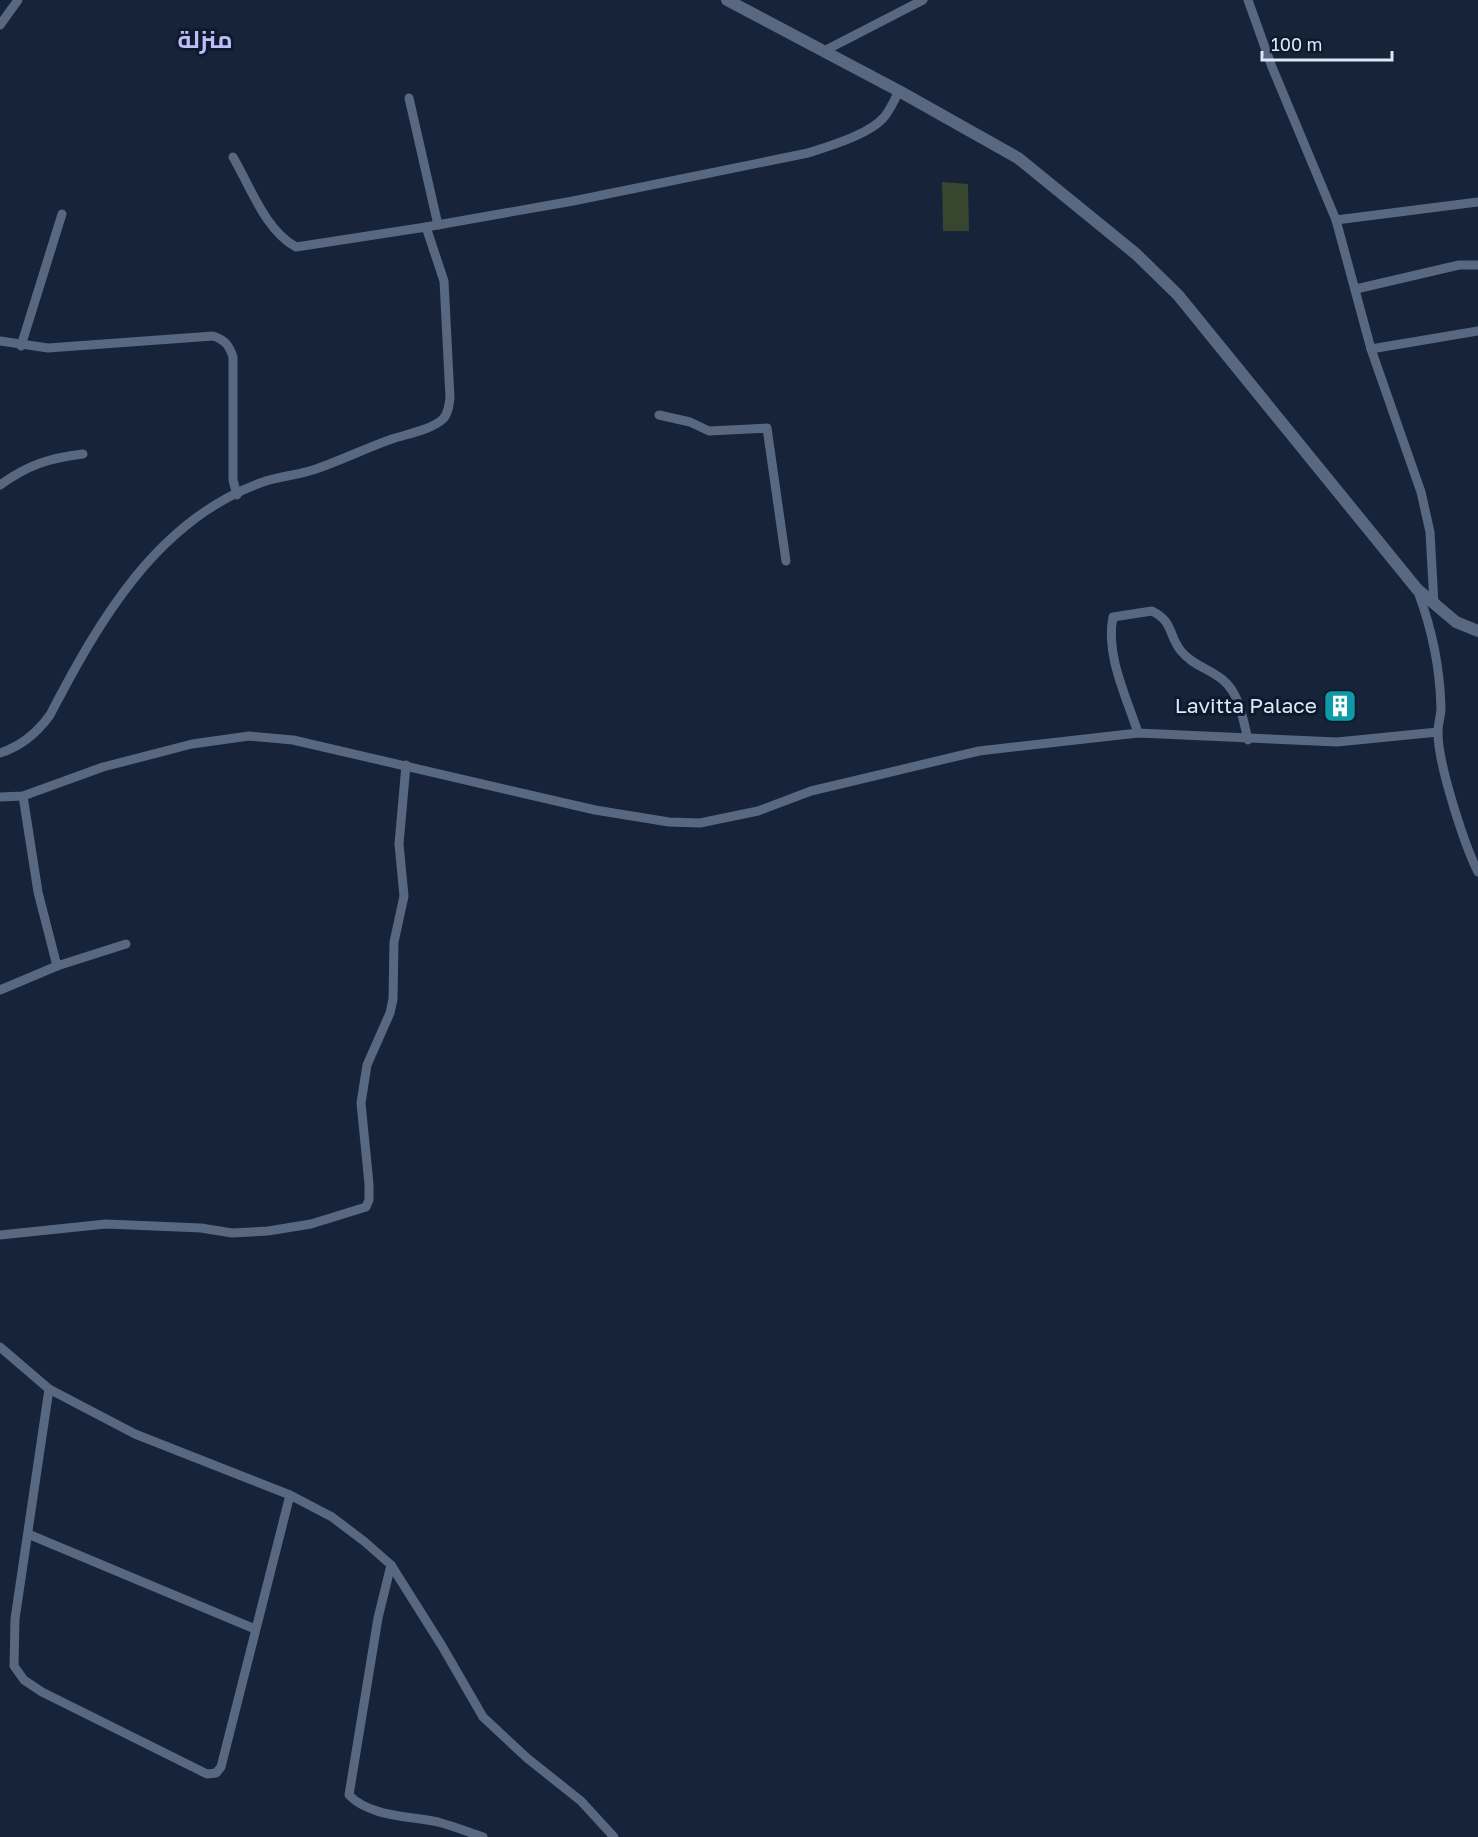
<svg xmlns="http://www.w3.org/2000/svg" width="1478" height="1837" viewBox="0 0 1478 1837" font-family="'Golos Text',Cairo,sans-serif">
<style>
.pitch{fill:#37462f}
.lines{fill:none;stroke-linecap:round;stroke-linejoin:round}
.minor{stroke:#586881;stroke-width:9}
.tertiary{stroke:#586881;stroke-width:12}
.labels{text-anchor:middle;stroke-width:6;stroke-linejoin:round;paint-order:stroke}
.poi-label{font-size:21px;fill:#dde7f5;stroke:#0d1a2e;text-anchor:end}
.quarter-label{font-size:24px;font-weight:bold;fill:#bcbdf6;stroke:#0d1a2e}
</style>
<rect width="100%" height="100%" fill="#162338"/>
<path class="pitch" d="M 942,182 L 968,184 L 969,231 L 943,231 Z"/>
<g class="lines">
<g class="minor">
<path d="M 1248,0 L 1272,67 L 1336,220 L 1371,349 L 1421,492 L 1430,532 L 1434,604"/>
<path d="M 0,25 L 18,0"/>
<path d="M 824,51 L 923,0"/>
<path d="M 409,98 L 438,225"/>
<path d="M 1336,220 L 1478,202"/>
<path d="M 426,227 L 573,201 L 808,153 C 830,146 871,134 885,116 C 891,108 895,99 899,91"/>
<path d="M 1356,289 L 1459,265 L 1478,265"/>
<path d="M 0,341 L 48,348 L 213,336 C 225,340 229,345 233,357 L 233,480 L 237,495"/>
<path d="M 21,346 L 62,214"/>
<path d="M 1371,349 L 1478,331"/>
<path d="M 659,415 L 690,422 L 709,431 L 767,428 L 786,561"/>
<path d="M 0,485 C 28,465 49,458 83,454"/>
<path d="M 1418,592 C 1432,629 1440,668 1441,708 C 1441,716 1438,723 1438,731 C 1437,761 1464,844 1478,872"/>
<path d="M 1138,733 C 1127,698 1105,655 1113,617 L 1152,611 C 1174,622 1168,635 1181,651 C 1192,665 1210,669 1223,680 C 1240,694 1243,720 1248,740"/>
<path d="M 0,753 C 22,746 37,733 50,715 C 99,621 157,519 263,482 C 280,476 299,475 316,469 C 342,460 366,448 392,439 C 407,434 431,430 443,419 C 448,414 449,406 450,398 L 444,281 L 426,227 L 296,247 C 265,230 250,186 233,157"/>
<path d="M 23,796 L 38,892 L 57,966"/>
<path d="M 0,797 L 23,796 L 103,767 L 192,744 L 249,736 L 293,740 L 595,810 L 669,822 L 700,823 L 758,811 L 811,791 L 979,751 L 1138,733 L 1337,742 L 1438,732"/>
<path d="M 0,990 L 57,966 L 126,944"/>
<path d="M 0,1235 L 106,1224 L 201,1228 L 232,1233 L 268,1231 L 311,1224 L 366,1207 L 369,1200 L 369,1184 L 361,1103 L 367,1065 L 390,1013 L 393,999 L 394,942 L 404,896 L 399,844 L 406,765"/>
<path d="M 0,1347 L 49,1389 L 135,1434 L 290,1495 L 332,1517 L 365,1542 L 391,1565 L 442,1646 L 483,1717 L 527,1758 L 581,1801 L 614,1837"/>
<path d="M 49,1389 L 15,1619 L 14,1666 L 24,1680 L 42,1692 L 207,1774 L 216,1773 L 221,1767 L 290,1495"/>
<path d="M 28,1534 L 255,1629"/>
<path d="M 391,1565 L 378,1618 L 349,1795 C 370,1817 410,1816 438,1822 C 453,1826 468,1832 483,1837"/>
</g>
<path class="tertiary" d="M 727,0 L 899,91 L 1018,158 L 1136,254 L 1178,295 L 1417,589 L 1456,622 L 1478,631"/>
</g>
<defs>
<symbol id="building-square" viewBox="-11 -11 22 22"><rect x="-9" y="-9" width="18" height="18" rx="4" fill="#0f9aa8" stroke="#0d1a2e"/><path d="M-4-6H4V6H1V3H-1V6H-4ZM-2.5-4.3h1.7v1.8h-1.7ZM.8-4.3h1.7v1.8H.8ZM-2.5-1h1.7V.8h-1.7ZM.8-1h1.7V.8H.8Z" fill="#fff"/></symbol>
</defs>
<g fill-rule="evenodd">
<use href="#building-square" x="1321" y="687" width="38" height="38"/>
</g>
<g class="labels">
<g class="poi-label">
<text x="1317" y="713">Lavitta Palace</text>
</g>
<g class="quarter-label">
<text x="205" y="48">منزلة</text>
</g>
</g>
<path d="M1262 51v9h130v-9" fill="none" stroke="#dde7f5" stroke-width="3"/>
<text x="1271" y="51" font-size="18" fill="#dde7f5" stroke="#0d1a2e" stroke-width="4.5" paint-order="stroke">100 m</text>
</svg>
